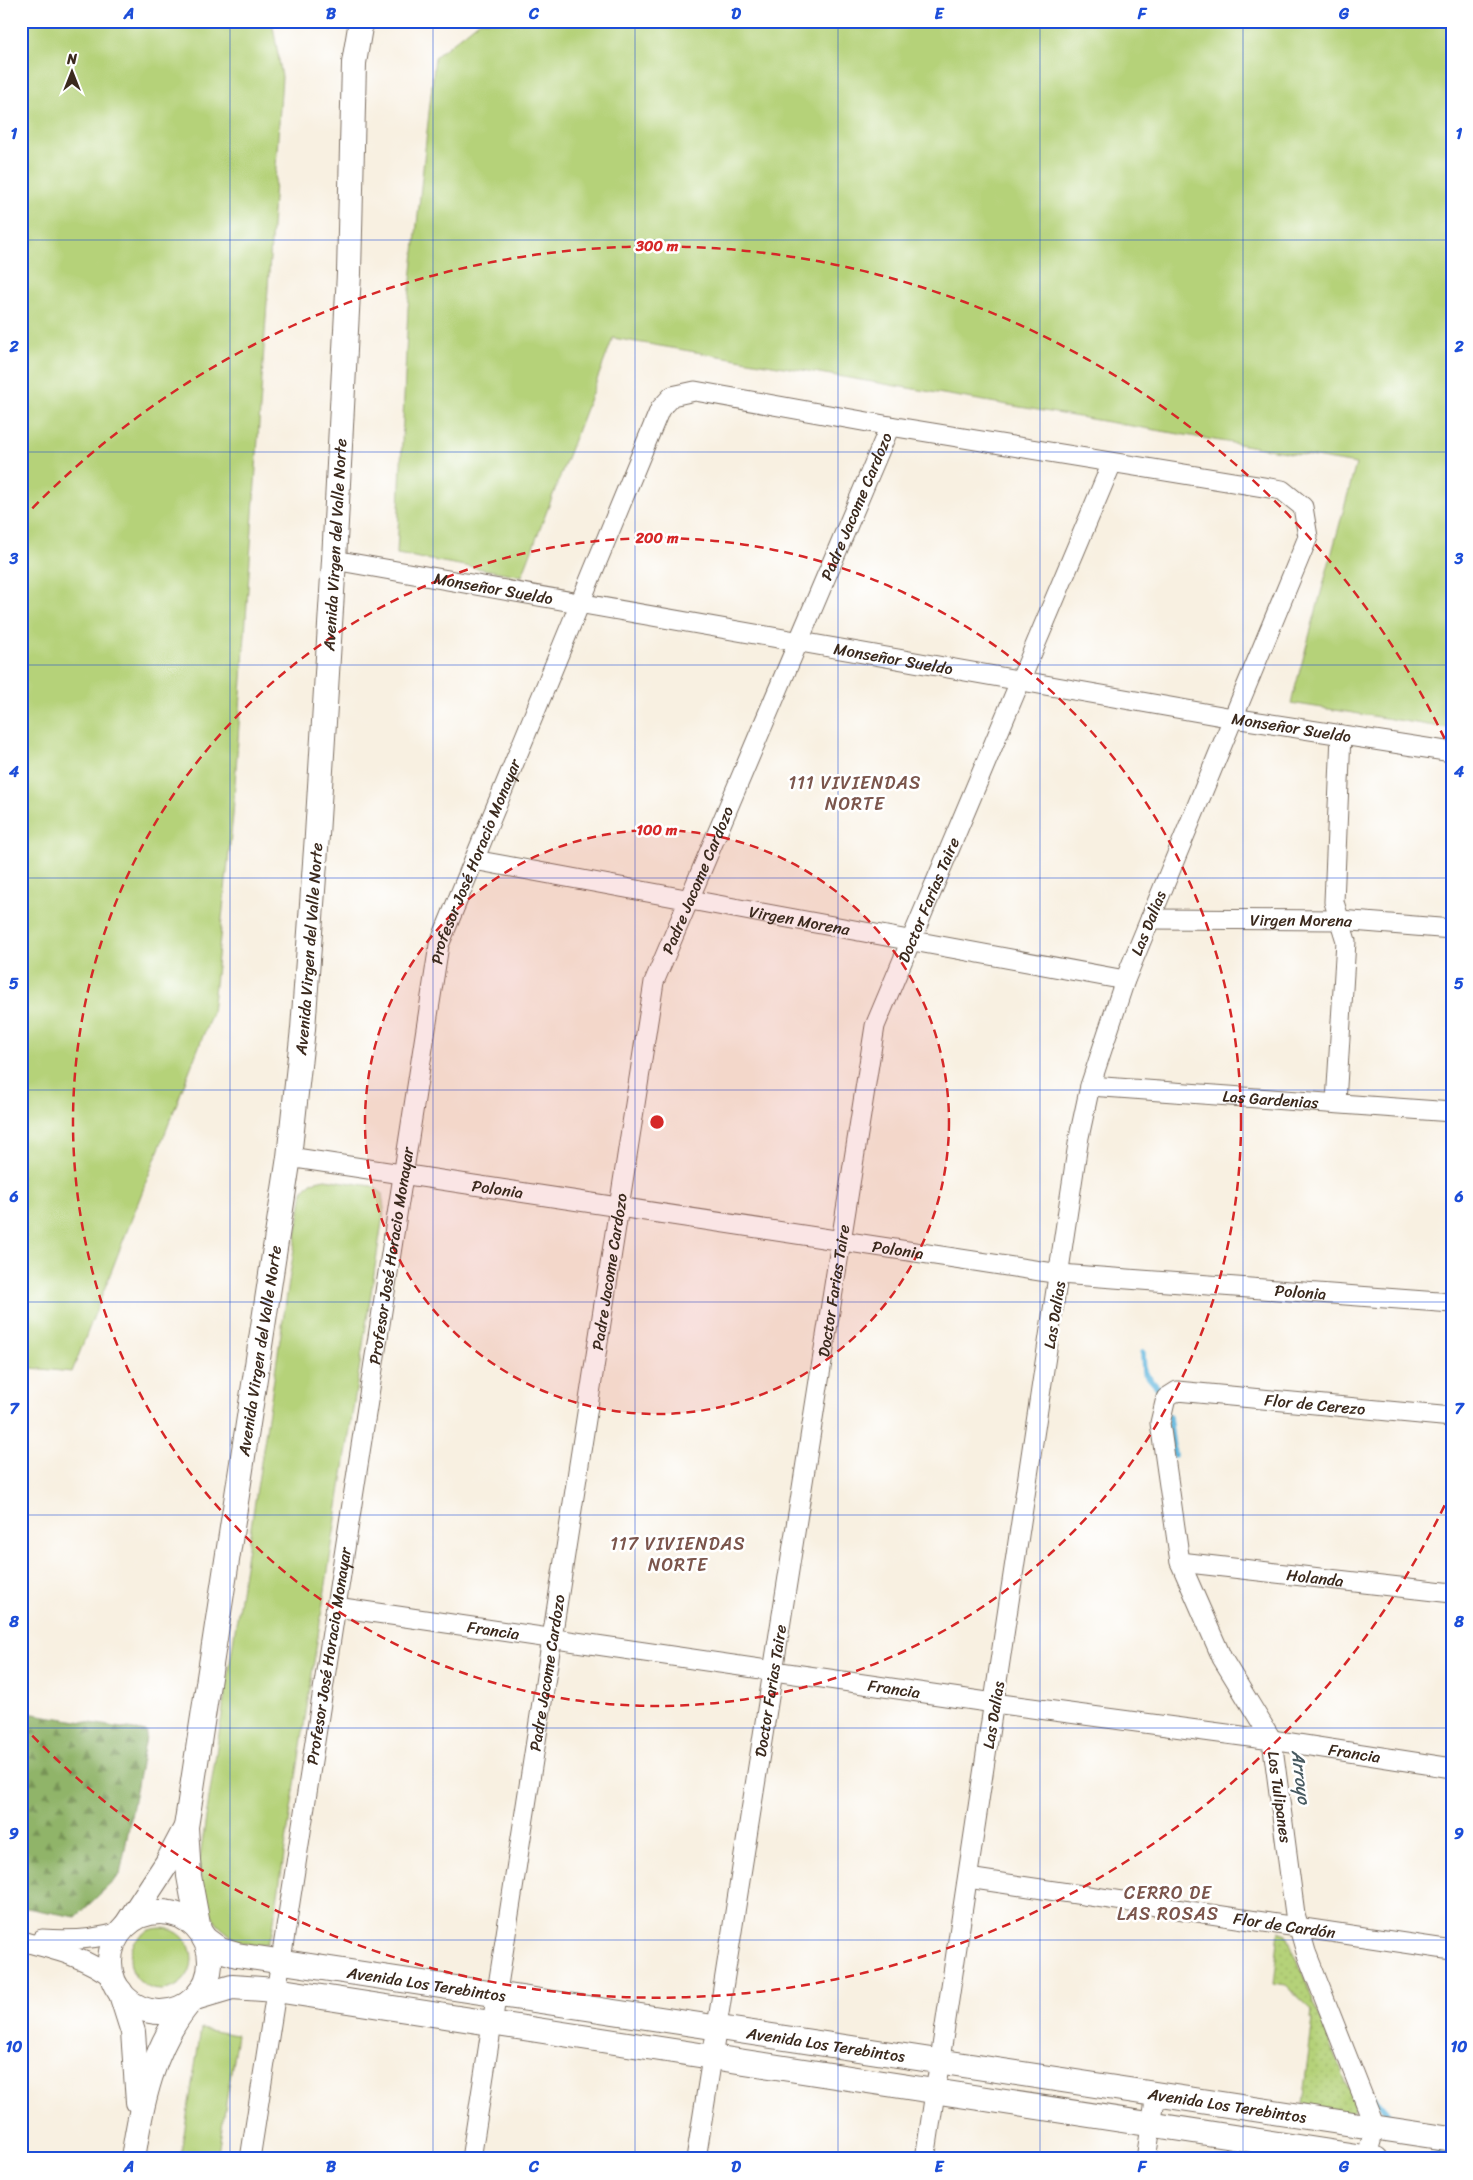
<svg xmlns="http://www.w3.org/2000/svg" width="1473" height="2180" viewBox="0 0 1473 2180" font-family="Sriracha,sans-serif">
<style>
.grass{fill:#b5d279;stroke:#787e4c}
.forest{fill:url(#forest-firs);stroke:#666f44}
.park{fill:url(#park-dots);stroke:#787e4c}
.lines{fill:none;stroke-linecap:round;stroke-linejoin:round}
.stream{stroke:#62b7de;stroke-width:5.5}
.minor-casing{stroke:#7d6f62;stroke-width:21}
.major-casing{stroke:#7d6f62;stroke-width:26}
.minor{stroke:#fff;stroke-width:19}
.major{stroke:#fff;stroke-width:24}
.grid{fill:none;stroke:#1d4ed8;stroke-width:1;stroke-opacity:0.55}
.ring{fill:none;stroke:#d62828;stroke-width:2.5;stroke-dasharray:9 6}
.labels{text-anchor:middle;stroke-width:5;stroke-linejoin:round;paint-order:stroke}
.street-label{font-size:16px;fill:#3b2a1e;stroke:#fff}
.neighbourhood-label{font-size:18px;letter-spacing:1px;fill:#7b554c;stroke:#fff}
.water-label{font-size:18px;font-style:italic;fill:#495b61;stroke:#fff}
.centre{fill:#d62828;stroke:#fff;stroke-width:2.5}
.ring-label{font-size:15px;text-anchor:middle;font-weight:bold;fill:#d62828;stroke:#fff;stroke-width:5;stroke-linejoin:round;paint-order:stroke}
.neatline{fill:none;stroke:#1d4ed8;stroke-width:2}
.grid-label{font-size:16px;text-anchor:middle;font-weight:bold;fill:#1d4ed8}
</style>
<defs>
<pattern id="forest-firs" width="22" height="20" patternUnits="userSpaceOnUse" patternTransform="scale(1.25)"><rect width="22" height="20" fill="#90b469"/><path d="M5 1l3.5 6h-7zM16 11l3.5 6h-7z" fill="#779356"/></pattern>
<pattern id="park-dots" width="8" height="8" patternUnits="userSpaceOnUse" patternTransform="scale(1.25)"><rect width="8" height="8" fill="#b5d279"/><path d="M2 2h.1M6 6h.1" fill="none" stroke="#9db468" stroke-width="1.8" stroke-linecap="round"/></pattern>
</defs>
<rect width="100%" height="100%" fill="#fff"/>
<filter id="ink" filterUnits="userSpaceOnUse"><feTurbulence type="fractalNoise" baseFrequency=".02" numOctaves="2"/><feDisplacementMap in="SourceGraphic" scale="10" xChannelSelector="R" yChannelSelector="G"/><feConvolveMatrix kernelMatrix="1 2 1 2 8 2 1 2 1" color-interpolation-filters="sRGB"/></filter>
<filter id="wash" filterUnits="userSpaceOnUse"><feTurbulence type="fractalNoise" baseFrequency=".0096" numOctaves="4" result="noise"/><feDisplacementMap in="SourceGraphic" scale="20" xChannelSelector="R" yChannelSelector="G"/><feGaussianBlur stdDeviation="1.12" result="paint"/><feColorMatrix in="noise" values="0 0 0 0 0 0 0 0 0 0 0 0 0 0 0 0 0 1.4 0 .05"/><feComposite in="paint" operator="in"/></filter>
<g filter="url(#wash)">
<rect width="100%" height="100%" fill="#f8f0e1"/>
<g class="grass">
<path d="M 21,21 L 272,21 L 282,77 L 233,815 L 212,1013 L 72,1372 L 21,1367 Z"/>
<path d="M 480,21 L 1452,21 L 1452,698 L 1447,728 L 1291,703 L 1356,464 L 613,338 L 522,576 L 397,554 L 408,308 L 435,57 Z"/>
<path d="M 325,1179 L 372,1186 L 382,1193 L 384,1209 L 272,1933 L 267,1943 L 257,1946 L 237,1941 L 218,1925 L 204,1904 L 199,1863 L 303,1191 L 311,1182 Z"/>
<circle cx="161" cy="1959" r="31"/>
<path d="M 201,2029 L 237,2035 L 217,2159 L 180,2159 Z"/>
</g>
<path class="forest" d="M 21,1712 L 147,1732 L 120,1875 L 76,1917 L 21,1907 Z"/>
<path class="park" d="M 1279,1932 L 1287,1935 L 1355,2104 L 1355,2109 L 1349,2113 L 1302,2104 L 1313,2019 L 1311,2019 L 1312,2010 L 1287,1986 L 1273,1984 Z"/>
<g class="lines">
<g class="stream">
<path d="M 1143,1353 L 1144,1372 L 1165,1396"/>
<path d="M 1169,1417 L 1174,1455"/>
<path d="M 1372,2096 L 1390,2116 L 1400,2121"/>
<path d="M 1432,2142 L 1442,2159"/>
</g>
</g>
</g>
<g filter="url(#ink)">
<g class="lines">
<defs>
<g id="minor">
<path id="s1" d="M 334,560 L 1233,718 L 1452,752"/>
<path id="s2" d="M 474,860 L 1125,980"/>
<path id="s3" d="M 1150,919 L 1340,920 L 1452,929"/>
<path id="s4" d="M 1090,1086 L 1452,1112"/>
<path d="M 1336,1102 L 1346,941 L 1334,902 L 1341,735"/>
<path id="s5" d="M 289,1157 L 1060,1274 L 1452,1303"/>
<path id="s6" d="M 1180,1562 L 1452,1593"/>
<path id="s7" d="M 336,1607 L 994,1703 L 1272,1740 L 1452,1768"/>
<path id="s8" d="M 968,1878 L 1452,1950"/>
<path d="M 42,1939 C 69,1941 94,1940 120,1932"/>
<path d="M 21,1941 C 55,1950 86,1957 114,1979"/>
<path id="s9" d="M 250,2159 L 439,945 L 660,409 L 672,396 L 695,391 L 890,426 L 1282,490 L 1303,507 L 1308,537 L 1125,980 L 1090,1086 L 1079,1137 L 925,2159"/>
<path id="s10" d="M 471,2159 L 654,982 L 890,426"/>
<path id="s11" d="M 696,2159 L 875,1026 L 1112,463"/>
<path d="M 1146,2159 L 1156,2094"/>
<path id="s12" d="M 1366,2159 L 1375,2127 L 1306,1952 L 1295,1914 L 1272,1740 L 1222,1658 L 1180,1562 L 1160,1423 L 1166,1398 L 1177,1391 L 1452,1417"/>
</g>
<g id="major">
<circle cx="160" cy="1962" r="50"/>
<path d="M 127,1924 L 167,1863 L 186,1827"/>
<path id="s13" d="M 199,1930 L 189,1876 L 186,1827 L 289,1157 L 303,1029 L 317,835 L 334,560 L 349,273 L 354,63 L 361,21"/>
<path id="s14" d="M 205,1939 L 220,1950 L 237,1955 L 1452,2139"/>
<path d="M 120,1991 L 133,2032 L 138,2102"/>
<path d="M 195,1998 L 232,1987 L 276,1990 L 1376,2159"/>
<path d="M 133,2159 C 141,2104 153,2046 189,2003"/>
</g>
</defs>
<use href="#minor" class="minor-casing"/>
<use href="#major" class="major-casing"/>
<use href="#minor" class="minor"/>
<use href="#major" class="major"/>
</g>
</g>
<path class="grid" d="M 230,21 L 230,2159M 433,21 L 433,2159M 635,21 L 635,2159M 838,21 L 838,2159M 1040,21 L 1040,2159M 1243,21 L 1243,2159M 21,240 L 1452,240M 21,452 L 1452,452M 21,665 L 1452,665M 21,878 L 1452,878M 21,1090 L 1452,1090M 21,1302 L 1452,1302M 21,1515 L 1452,1515M 21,1728 L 1452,1728M 21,1940 L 1452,1940"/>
<circle cx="657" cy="1122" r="292" fill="#d62828" fill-opacity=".12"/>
<g class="ring">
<circle cx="657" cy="1122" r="292"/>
<circle cx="657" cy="1122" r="584"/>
<path d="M1451 1492A876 876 0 0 1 22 1725M22 519A876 876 0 0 1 1451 752"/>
</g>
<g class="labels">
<g class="street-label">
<text dy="6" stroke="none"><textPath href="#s10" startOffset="1708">Padre Jacome Cardozo</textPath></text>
<text dy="6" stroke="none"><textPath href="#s13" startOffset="1396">Avenida Virgen del Valle Norte</textPath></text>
<text dy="6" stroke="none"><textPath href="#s1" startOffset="162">Monseñor Sueldo</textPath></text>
<text dy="6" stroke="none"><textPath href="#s1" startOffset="568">Monseñor Sueldo</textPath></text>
<text dy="6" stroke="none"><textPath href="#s1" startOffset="972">Monseñor Sueldo</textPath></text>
<text dy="6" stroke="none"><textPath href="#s9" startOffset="1319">Profesor José Horacio Monayar</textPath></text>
<text dy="6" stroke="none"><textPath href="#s10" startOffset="1302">Padre Jacome Cardozo</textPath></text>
<text dy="6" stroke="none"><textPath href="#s11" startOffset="1284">Doctor Farias Taire</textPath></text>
<text dy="6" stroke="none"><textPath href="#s2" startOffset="331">Virgen Morena</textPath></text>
<text dy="6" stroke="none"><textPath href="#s3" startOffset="151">Virgen Morena</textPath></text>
<text transform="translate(1148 923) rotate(-68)" y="6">Las Dalias</text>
<text dy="6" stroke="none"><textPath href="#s13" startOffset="991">Avenida Virgen del Valle Norte</textPath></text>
<text dy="6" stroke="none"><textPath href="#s4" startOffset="181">Las Gardenias</textPath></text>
<text dy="6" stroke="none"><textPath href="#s5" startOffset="211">Polonia</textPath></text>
<text dy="6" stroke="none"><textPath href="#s5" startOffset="616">Polonia</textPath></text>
<text dy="6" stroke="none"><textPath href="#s9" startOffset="914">Profesor José Horacio Monayar</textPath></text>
<text dy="6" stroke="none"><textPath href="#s10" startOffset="898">Padre Jacome Cardozo</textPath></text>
<text dy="6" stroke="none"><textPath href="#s11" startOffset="879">Doctor Farias Taire</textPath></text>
<text dy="6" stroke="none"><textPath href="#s5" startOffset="1021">Polonia</textPath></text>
<text transform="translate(1054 1315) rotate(-81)" y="6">Las Dalias</text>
<text dy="6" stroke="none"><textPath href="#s13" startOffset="586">Avenida Virgen del Valle Norte</textPath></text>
<text dy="6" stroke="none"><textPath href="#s12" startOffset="955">Flor de Cerezo</textPath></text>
<text dy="6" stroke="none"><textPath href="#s6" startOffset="136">Holanda</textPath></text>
<text dy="6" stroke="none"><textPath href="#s7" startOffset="159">Francia</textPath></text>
<text dy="6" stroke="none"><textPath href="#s9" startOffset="509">Profesor José Horacio Monayar</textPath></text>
<text dy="6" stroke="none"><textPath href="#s10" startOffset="492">Padre Jacome Cardozo</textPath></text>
<text dy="6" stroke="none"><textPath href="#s7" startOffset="564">Francia</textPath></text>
<text dy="6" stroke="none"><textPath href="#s11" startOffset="474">Doctor Farias Taire</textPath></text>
<text transform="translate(993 1715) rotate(-81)" y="6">Las Dalias</text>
<text dy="6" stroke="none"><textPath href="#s7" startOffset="1029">Francia</textPath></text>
<text transform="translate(1280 1797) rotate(82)" y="6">Los Tulipanes</text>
<text dy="6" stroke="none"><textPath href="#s8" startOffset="320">Flor de Cardón</textPath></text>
<text dy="6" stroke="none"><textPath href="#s14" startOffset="228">Avenida Los Terebintos</textPath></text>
<text dy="6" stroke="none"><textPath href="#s14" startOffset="632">Avenida Los Terebintos</textPath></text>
<text dy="6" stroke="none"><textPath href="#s14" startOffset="1038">Avenida Los Terebintos</textPath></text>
</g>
<g class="neighbourhood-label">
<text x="855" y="789">111 VIVIENDAS<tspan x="855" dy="21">NORTE</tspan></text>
<text x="678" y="1550">117 VIVIENDAS<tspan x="678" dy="21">NORTE</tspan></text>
<text x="1168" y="1899">CERRO DE<tspan x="1168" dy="21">LAS ROSAS</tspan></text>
</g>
<g class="water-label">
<text transform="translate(1301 1777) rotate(83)" y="6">Arroyo</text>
</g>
</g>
<circle cx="657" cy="1122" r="8" class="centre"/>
<g class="ring-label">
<text x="657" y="251">300 m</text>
<text x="657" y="543">200 m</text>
<text x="657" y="835">100 m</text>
</g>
<rect width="1473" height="2180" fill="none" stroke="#fff" stroke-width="55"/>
<g transform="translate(72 72)" stroke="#ffffff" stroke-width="4" paint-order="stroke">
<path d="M0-4L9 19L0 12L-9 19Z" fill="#3b2a1e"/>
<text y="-8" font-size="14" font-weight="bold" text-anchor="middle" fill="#3b2a1e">N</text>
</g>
<rect x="28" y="28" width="1418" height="2124" class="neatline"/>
<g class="grid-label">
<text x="129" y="19">A</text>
<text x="331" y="19">B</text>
<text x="534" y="19">C</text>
<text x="736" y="19">D</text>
<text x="939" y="19">E</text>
<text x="1142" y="19">F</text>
<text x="1344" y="19">G</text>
<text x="14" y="139">1</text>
<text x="1459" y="139">1</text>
<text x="14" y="352">2</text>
<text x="1459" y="352">2</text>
<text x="14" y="564">3</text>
<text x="1459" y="564">3</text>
<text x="14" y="777">4</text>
<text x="1459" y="777">4</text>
<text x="14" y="989">5</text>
<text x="1459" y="989">5</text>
<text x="14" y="1202">6</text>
<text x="1459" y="1202">6</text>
<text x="14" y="1414">7</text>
<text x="1459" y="1414">7</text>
<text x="14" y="1627">8</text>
<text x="1459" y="1627">8</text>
<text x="14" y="1839">9</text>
<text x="1459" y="1839">9</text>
<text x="14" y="2052">10</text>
<text x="1459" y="2052">10</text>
<text x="129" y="2172">A</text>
<text x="331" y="2172">B</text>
<text x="534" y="2172">C</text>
<text x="736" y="2172">D</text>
<text x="939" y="2172">E</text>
<text x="1142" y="2172">F</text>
<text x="1344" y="2172">G</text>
</g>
</svg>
